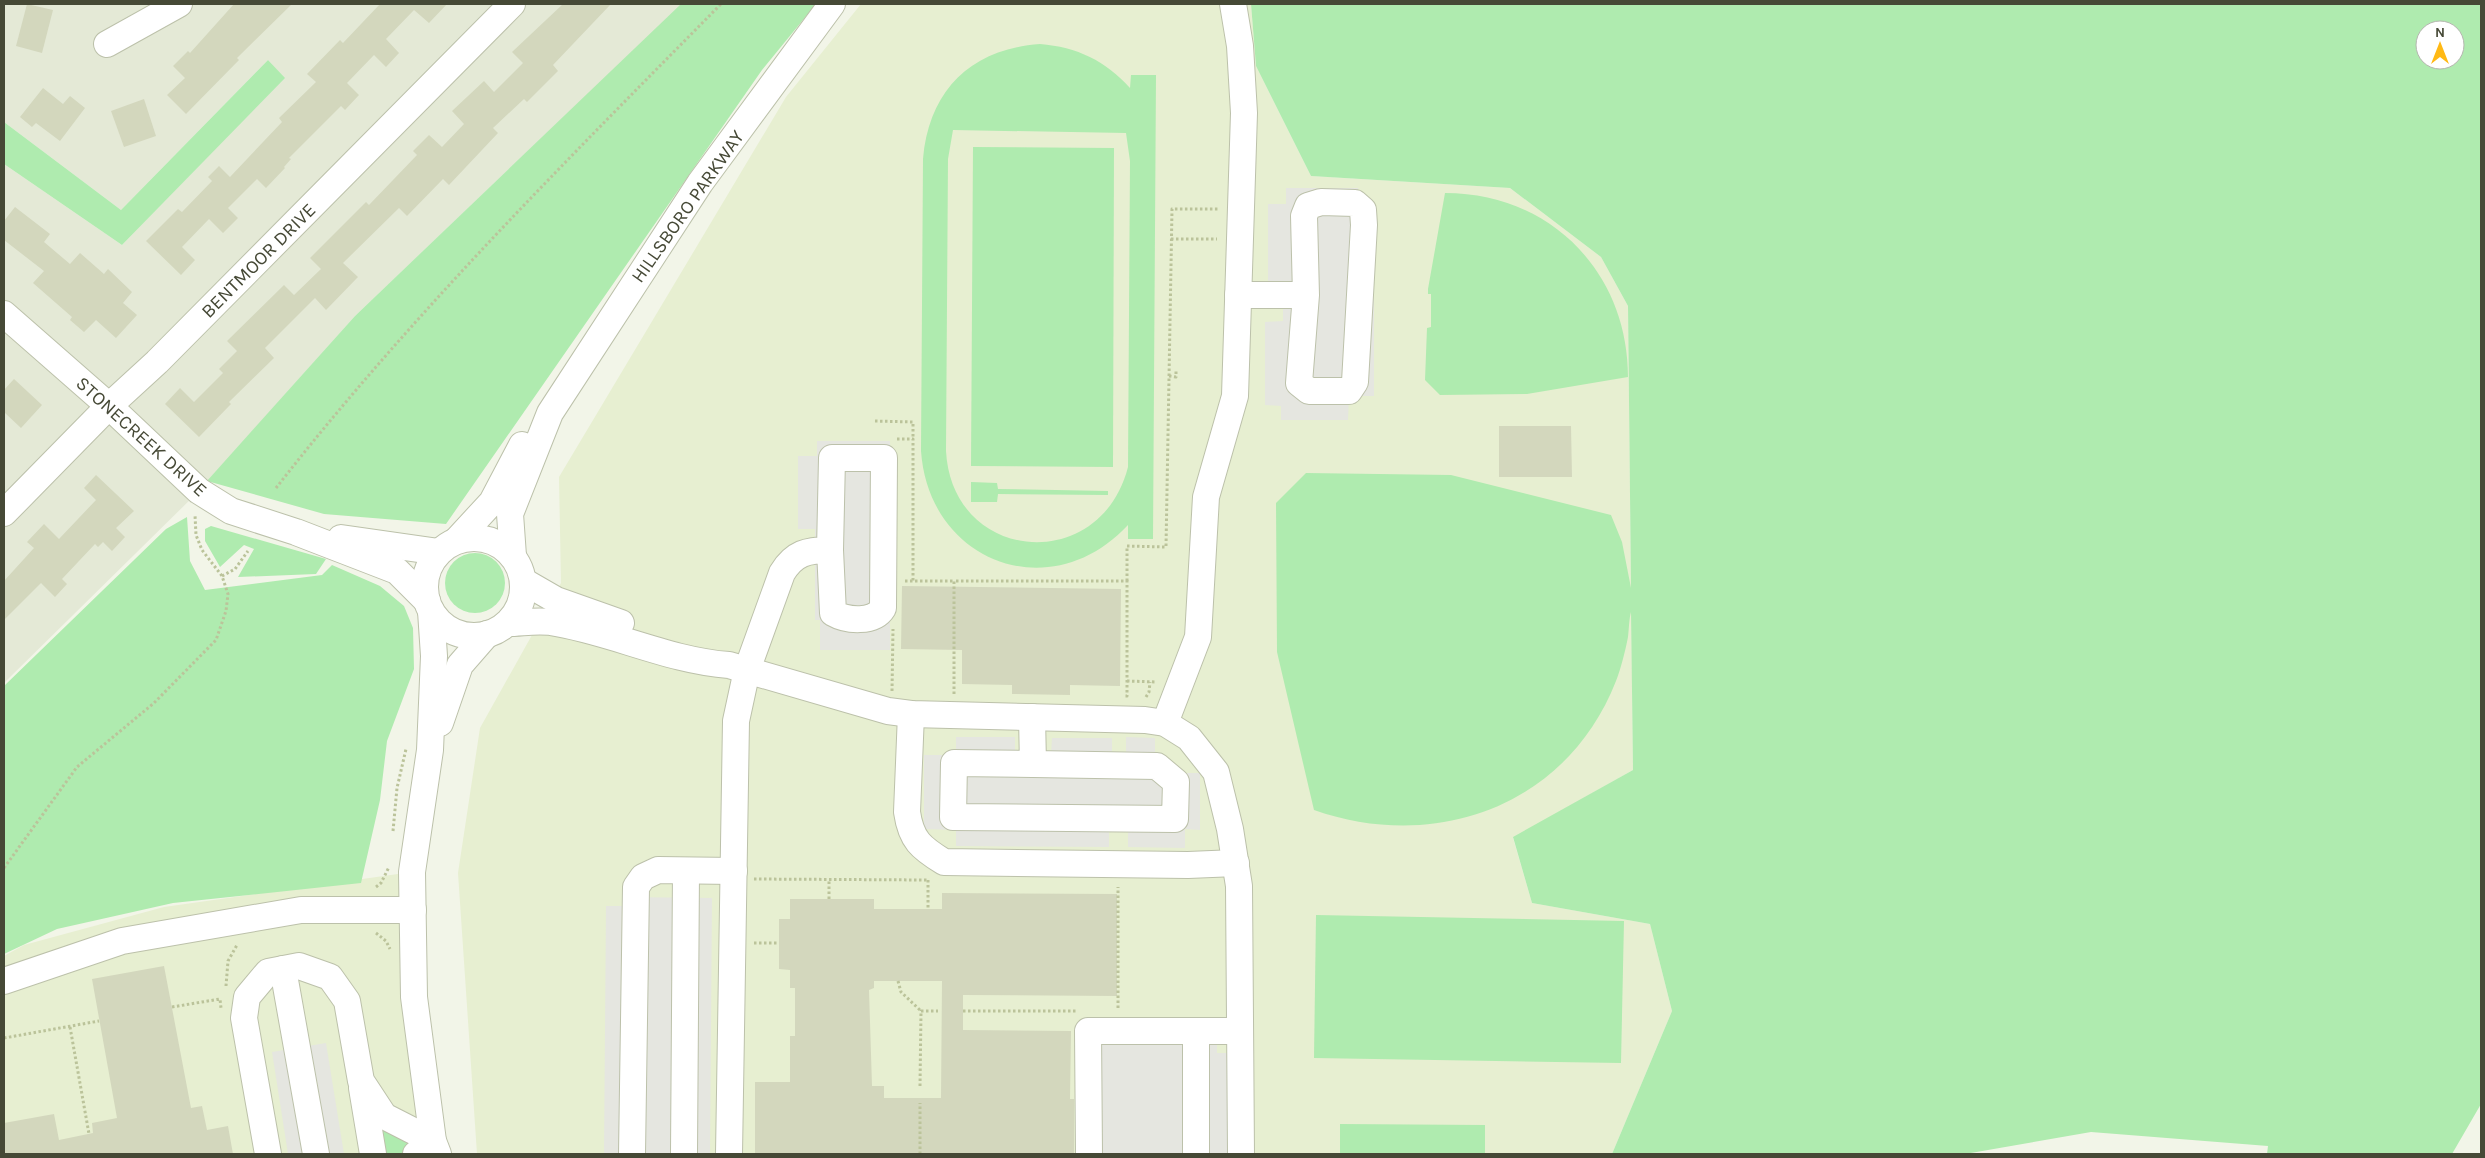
<svg xmlns="http://www.w3.org/2000/svg" width="2485" height="1158" viewBox="0 0 2485 1158" font-family="Karla,sans-serif">
<style>
.residential{fill:#e4e9d6}
.education{fill:#e7efd1}
.green{fill:#afebaf;fill-rule:evenodd}
.parking{fill:#e5e6e0}
.building{fill:#d3d7bd;fill-rule:evenodd}
.lines{fill:none;stroke-linecap:round;stroke-linejoin:round}
.minor-casing{stroke:#bcc1aa;stroke-width:28}
.path{stroke:#bbc39a;stroke-width:3;stroke-dasharray:2.5 2.5;stroke-linecap:butt}
.minor{stroke:#fff;stroke-width:26}
.labels{text-anchor:middle;stroke-width:4;stroke-linejoin:round;paint-order:stroke}
.street-label{font-size:19px;fill:#464936;stroke:#fff}
</style>
<rect width="100%" height="100%" fill="#f2f5e8"/>
<path class="residential" d="M 4,4 L 682,4 L 355,316 L 199,491 L 4,683 L 4,164 L 122,245 L 284,78 L 268,60 L 121,210 L 4,122 Z"/>
<g class="education">
<path d="M 861,4 L 1251,4 L 1256,66 L 1311,176 L 1510,188 L 1601,257 L 1628,306 L 1633,770 L 1513,838 L 1532,903 L 1650,924 L 1672,1011 L 1612,1154 L 477,1154 L 458,873 L 480,728 L 561,583 L 559,477 L 786,97 Z"/>
<path d="M 412,872 L 438,1154 L 4,1154 L 4,956 L 24,945 L 164,907 Z"/>
</g>
<g class="green">
<path d="M 681,4 L 816,4 L 762,70 L 446,524 L 324,514 L 207,481 L 355,316 Z"/>
<path d="M 1251,4 L 2481,4 L 2481,1104 L 2452,1154 L 2267,1154 L 2268,1146 L 2091,1132 L 1965,1154 L 1612,1154 L 1672,1011 L 1650,924 L 1532,903 L 1513,837 L 1633,770 L 1631,612 C 1629,619 1629,629 1628,637 C 1625,652 1621,668 1616,681 C 1567,806 1436,853 1314,810 L 1277,652 L 1276,503 L 1306,473 L 1451,475 L 1611,515 L 1622,542 L 1631,588 L 1628,306 L 1601,257 L 1510,188 L 1311,176 L 1256,66 ZM 2425,30 L 2455,30 L 2455,60 L 2425,60 Z"/>
<path d="M 1040,44 C 1077,47 1106,61 1130,88 L 1131,75 L 1156,75 L 1153,539 L 1128,539 L 1128,525 C 1051,608 929,563 921,451 L 923,159 C 929,90 971,49 1040,44 ZM 953,130 L 1126,133 L 1130,161 L 1128,467 C 1100,576 952,563 946,451 L 948,159 Z"/>
<path d="M 268,60 L 285,78 L 122,245 L 4,164 L 4,122 L 121,210 Z"/>
<path d="M 973,147 L 1114,148 L 1113,467 L 971,466 Z"/>
<path d="M 1445,193 C 1550,193 1628,272 1628,377 L 1527,394 L 1440,395 L 1425,380 L 1427,328 L 1431,327 L 1431,294 L 1428,294 L 1428,289 Z"/>
<path d="M 971,482 L 997,483 L 998,489 L 1108,491 L 1108,495 L 998,494 L 997,502 L 971,502 Z"/>
<path d="M 187,517 L 190,561 L 205,590 L 322,575 L 332,565 L 380,586 L 404,606 L 413,628 L 414,669 L 387,741 L 380,800 L 361,883 L 173,903 L 57,929 L 4,954 L 4,686 L 166,529 Z"/>
<path d="M 211,526 L 326,559 L 316,574 L 238,577 L 254,549 L 244,545 L 220,567 L 205,541 L 205,529 Z"/>
<circle cx="475" cy="583" r="30"/>
<path d="M 1316,915 L 1624,921 L 1621,1063 L 1314,1058 Z"/>
<path d="M 1340,1124 L 1485,1125 L 1485,1154 L 1340,1154 Z"/>
<path d="M 374,1125 L 411,1142 L 412,1150 L 401,1154 L 378,1154 Z"/>
</g>
<g class="parking">
<path d="M 1286,188 L 1358,188 L 1358,205 L 1374,205 L 1374,396 L 1349,396 L 1348,420 L 1281,420 L 1281,406 L 1265,405 L 1265,322 L 1283,321 L 1283,283 L 1268,282 L 1268,204 L 1286,204 Z"/>
<path d="M 817,441 L 890,441 L 890,650 L 820,650 L 820,620 L 815,620 L 815,529 L 798,529 L 798,456 L 817,456 Z"/>
<path d="M 956,737 L 1015,737 L 1015,754 L 1051,754 L 1052,738 L 1112,738 L 1112,755 L 1126,755 L 1126,737 L 1155,738 L 1155,755 L 1168,758 L 1184,773 L 1200,773 L 1200,830 L 1185,829 L 1185,848 L 1128,847 L 1128,831 L 1109,831 L 1109,847 L 956,846 L 956,830 L 924,829 L 924,755 L 956,755 Z"/>
<path d="M 622,897 L 712,898 L 710,1154 L 604,1154 L 606,906 L 622,906 Z"/>
<path d="M 1086,1017 L 1233,1017 L 1217,1043 L 1217,1053 L 1231,1053 L 1231,1154 L 1086,1154 Z"/>
<path d="M 326,1043 L 344,1154 L 288,1154 L 272,1052 Z"/>
</g>
<g class="building">
<path d="M 27,4 L 53,10 L 42,53 L 16,46 Z"/>
<path d="M 234,4 L 292,4 L 237,58 L 239,60 L 186,114 L 167,95 L 185,78 L 173,66 L 188,51 L 190,53 Z"/>
<path d="M 380,4 L 447,4 L 429,23 L 414,10 L 386,39 L 399,53 L 386,67 L 374,55 L 347,83 L 359,95 L 345,110 L 341,106 L 289,158 L 291,159 L 284,167 L 285,168 L 266,188 L 257,179 L 228,208 L 238,218 L 223,233 L 209,219 L 182,247 L 195,260 L 181,275 L 146,241 L 178,209 L 182,212 L 212,181 L 208,177 L 219,166 L 230,177 L 282,122 L 279,118 L 316,82 L 307,74 L 340,40 L 343,43 Z"/>
<path d="M 563,4 L 611,4 L 553,65 L 558,71 L 527,102 L 524,99 L 493,128 L 498,133 L 449,185 L 443,179 L 407,216 L 399,208 L 343,263 L 358,277 L 326,310 L 315,298 L 265,348 L 274,358 L 229,402 L 231,404 L 199,437 L 165,404 L 180,388 L 194,402 L 223,373 L 219,369 L 237,351 L 227,341 L 284,285 L 294,295 L 321,269 L 310,258 L 366,202 L 369,205 L 417,155 L 413,151 L 429,135 L 442,147 L 464,124 L 452,111 L 484,81 L 494,92 L 523,63 L 512,52 Z"/>
<path d="M 43,88 L 63,104 L 70,96 L 85,108 L 60,141 L 36,123 L 32,127 L 20,117 Z"/>
<path d="M 144,99 L 156,136 L 124,147 L 111,111 Z"/>
<path d="M 15,207 L 50,234 L 44,242 L 70,264 L 80,253 L 104,274 L 108,269 L 132,292 L 123,303 L 137,315 L 116,338 L 96,320 L 84,332 L 70,320 L 72,317 L 33,283 L 44,271 L 4,240 L 4,221 Z"/>
<path d="M 14,379 L 42,405 L 21,428 L 4,412 L 4,390 Z"/>
<path d="M 1499,426 L 1571,426 L 1572,477 L 1499,477 Z"/>
<path d="M 96,475 L 134,511 L 116,528 L 125,537 L 112,551 L 103,542 L 98,547 L 95,544 L 62,579 L 67,584 L 55,597 L 41,583 L 4,620 L 4,581 L 34,548 L 27,542 L 44,524 L 59,539 L 96,500 L 84,488 Z"/>
<path d="M 902,586 L 1121,589 L 1120,686 L 1070,685 L 1070,695 L 1012,694 L 1012,685 L 962,684 L 962,650 L 901,649 Z"/>
<path d="M 942,893 L 1117,894 L 1117,996 L 963,995 L 963,1030 L 1071,1031 L 1070,1099 L 1074,1099 L 1074,1154 L 755,1154 L 755,1082 L 790,1082 L 790,1036 L 795,1036 L 795,988 L 790,988 L 790,970 L 779,969 L 779,919 L 790,919 L 790,899 L 874,899 L 874,909 L 942,909 ZM 874,981 L 942,981 L 941,1098 L 884,1098 L 884,1086 L 872,1086 L 869,990 L 874,988 Z"/>
<path d="M 164,966 L 191,1108 L 202,1106 L 207,1130 L 228,1126 L 233,1154 L 4,1154 L 4,1123 L 54,1114 L 59,1140 L 93,1133 L 92,1123 L 117,1118 L 92,979 Z"/>
</g>
<g class="lines">
<defs>
<g id="minor">
<path d="M 107,44 L 179,4"/>
<path d="M 1238,295 L 1306,295 L 1304,216 L 1308,206 L 1321,202 L 1355,203 L 1363,210 L 1364,225 L 1355,382 L 1349,391 L 1309,391 L 1299,383 L 1306,295"/>
<path d="M 4,314 L 109,406 L 199,491 L 231,511 L 296,532 L 397,571 L 427,601"/>
<path d="M 4,513 L 109,406 L 157,362 L 512,4"/>
<path d="M 341,538 L 439,552"/>
<circle cx="474" cy="587" r="49"/>
<path d="M 456,541 L 492,502 L 522,445"/>
<path d="M 513,556 L 510,514 L 550,413 L 700,183 L 832,4"/>
<path d="M 523,581 L 556,600 L 621,623"/>
<path d="M 431,611 L 434,656 L 430,750 L 412,872 L 414,997 L 433,1141 L 438,1154"/>
<path d="M 508,623 C 521,623 536,620 550,622 C 610,631 669,661 729,665 L 888,711 L 911,714 L 1145,720 L 1165,723 L 1189,738 L 1216,772 L 1230,829 L 1239,886 L 1241,1154"/>
<path d="M 911,714 L 907,812 C 911,840 921,848 944,862 L 1188,865 L 1236,863"/>
<path d="M 1032,717 L 1033,764 L 954,763 L 953,817 L 1175,819 L 1176,782 L 1157,766 L 1033,764"/>
<path d="M 440,723 L 460,665 L 487,634"/>
<path d="M 1165,723 L 1198,637 L 1206,497 L 1235,396 L 1244,113 L 1240,46 L 1233,4"/>
<path d="M 283,969 L 316,1154"/>
<path d="M 4,981 L 122,941 L 301,910 L 413,910"/>
<path d="M 1196,1031 L 1196,1154"/>
<path d="M 362,1088 L 373,1154"/>
<path d="M 268,1154 L 244,1018 L 247,997 L 268,972 L 299,966 L 330,977 L 347,1001 L 361,1081 L 384,1116 L 433,1141 L 416,1154"/>
<path d="M 632,1154 L 636,887 L 643,877 L 658,870 L 734,871"/>
<path d="M 684,1154 L 686,871"/>
<path d="M 729,1154 L 736,721 L 747,670 L 782,573 C 794,553 807,550 830,550 L 833,613 C 847,621 874,623 883,608 L 884,458 L 832,458 L 830,550"/>
<path d="M 1089,1154 L 1088,1031 L 1239,1031"/>
</g>
</defs>
<use href="#minor" class="minor-casing"/>
<g class="path">
<path d="M 1171,239 L 1217,239"/>
<path d="M 1169,376 L 1176,377 L 1176,371"/>
<path d="M 875,421 L 913,422 L 913,439"/>
<path d="M 897,439 L 913,439 L 913,581"/>
<path d="M 276,488 C 411,315 567,160 721,4"/>
<path d="M 222,576 L 235,569 L 248,551"/>
<path d="M 905,581 L 954,581"/>
<path d="M 1127,581 L 1127,546 L 1166,547 L 1172,209 L 1219,209"/>
<path d="M 1127,681 L 1156,682"/>
<path d="M 892,691 L 893,629"/>
<path d="M 954,694 L 954,581 L 1127,581 L 1127,696 L 1124,696"/>
<path d="M 1146,697 L 1149,692 L 1150,682"/>
<path d="M 393,831 L 397,788 L 406,749"/>
<path d="M 4,868 L 77,767 L 154,703 L 216,640 L 226,611 L 228,594 L 222,576 L 202,550 L 196,535 L 195,515"/>
<path d="M 754,879 L 928,880"/>
<path d="M 928,880 L 928,909"/>
<path d="M 376,887 L 381,883 L 389,867"/>
<path d="M 829,899 L 829,879"/>
<path d="M 376,933 L 386,941 L 390,949"/>
<path d="M 754,943 L 779,943"/>
<path d="M 898,981 L 901,992 L 921,1011"/>
<path d="M 226,986 L 228,961 L 237,945"/>
<path d="M 172,1007 L 220,999 L 221,1008"/>
<path d="M 1118,1008 L 1118,887"/>
<path d="M 963,1011 L 1078,1011"/>
<path d="M 70,1027 L 89,1134"/>
<path d="M 4,1038 L 99,1021"/>
<path d="M 920,1086 L 921,1011 L 938,1011"/>
<path d="M 920,1154 L 920,1103"/>
</g>
<use href="#minor" class="minor"/>
</g>
<g class="labels">
<g class="street-label">
<text transform="translate(687 206) rotate(-55)" y="7">HILLSBORO PARKWAY</text>
<text transform="translate(258 260) rotate(-45)" y="7">BENTMOOR DRIVE</text>
<text transform="translate(142 436) rotate(42)" y="7">STONECREEK DRIVE</text>
</g>
</g>
<rect width="2485" height="1158" fill="none" stroke="#464936" stroke-width="10"/>
<g transform="translate(2440 45)"><circle r="24" fill="#ffffff" stroke="#b5b6af"/>
<path d="M0-4L9 19L0 12L-9 19Z" fill="#ffb915"/>
<text y="-8" font-size="14" font-weight="bold" text-anchor="middle" fill="#464936">N</text>
</g>
</svg>
